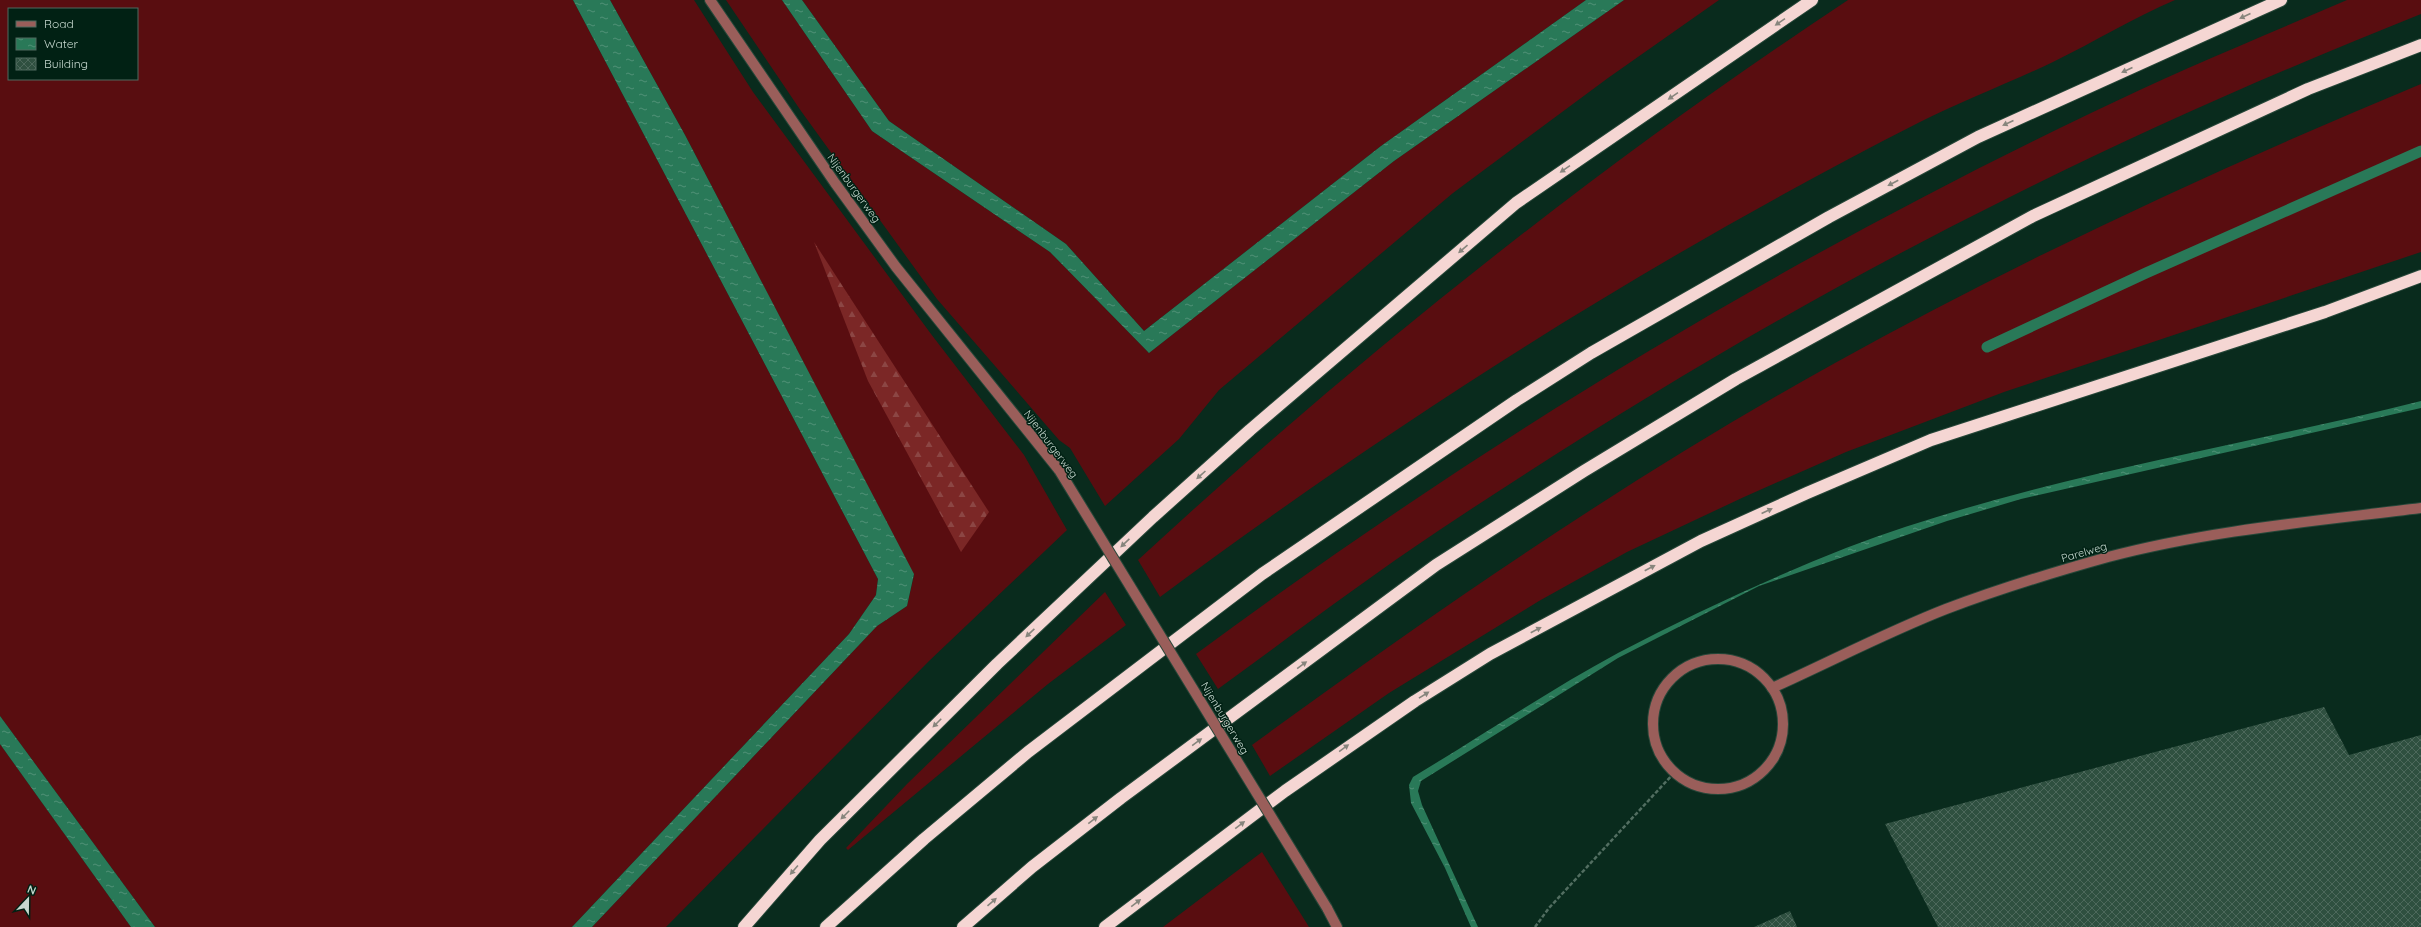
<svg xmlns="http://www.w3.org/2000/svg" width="2421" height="927" viewBox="0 0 2421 927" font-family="Quicksand,sans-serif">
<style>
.grass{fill:#590d10;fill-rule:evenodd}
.forest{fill:url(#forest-firs)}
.water{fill:url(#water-ripples)}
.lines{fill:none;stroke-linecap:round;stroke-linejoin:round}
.stream{stroke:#297958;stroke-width:11}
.building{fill:url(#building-cross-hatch)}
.minor-casing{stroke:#274739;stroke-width:12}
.highway-casing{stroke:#274739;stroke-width:14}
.path{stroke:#526e61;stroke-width:2.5;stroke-dasharray:4 2;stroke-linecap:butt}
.minor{stroke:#9a5e5a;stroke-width:10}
.highway{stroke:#f5d6d3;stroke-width:12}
.minor-bridge-casing{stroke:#274739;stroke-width:12;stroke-linecap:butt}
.minor-bridge{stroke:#9a5e5a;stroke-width:10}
.oneway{fill:#87857d}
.labels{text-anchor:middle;stroke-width:3;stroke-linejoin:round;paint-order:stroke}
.street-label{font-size:11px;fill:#c6d8cf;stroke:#012114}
</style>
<defs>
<pattern id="forest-firs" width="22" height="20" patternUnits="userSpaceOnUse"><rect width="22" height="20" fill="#7b2726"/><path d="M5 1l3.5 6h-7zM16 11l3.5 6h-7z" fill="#8c4644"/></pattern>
<pattern id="water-ripples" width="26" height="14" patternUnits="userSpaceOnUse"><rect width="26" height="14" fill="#297958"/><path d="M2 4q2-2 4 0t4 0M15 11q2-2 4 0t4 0" fill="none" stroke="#509177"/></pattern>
<pattern id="building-cross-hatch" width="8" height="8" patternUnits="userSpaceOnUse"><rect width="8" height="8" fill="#2f5040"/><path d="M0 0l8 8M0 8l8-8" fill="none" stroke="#4c685b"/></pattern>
</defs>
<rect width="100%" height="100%" fill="#092b1d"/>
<g class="grass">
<path d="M 0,0 L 573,0 L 878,579 L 876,595 L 849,634 L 572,927 L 155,927 L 0,716 ZM 9,9 L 137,9 L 137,79 L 9,79 Z"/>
<path d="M 610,0 L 694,0 L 753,92 L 931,334 L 1024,455 L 1067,530 L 929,661 L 666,927 L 592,927 L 877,626 L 907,606 L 914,575 L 685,135 Z"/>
<path d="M 726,0 L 782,0 L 872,131 L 1050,252 L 1149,353 L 1394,161 L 1624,0 L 1719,0 L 1608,78 L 1453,193 L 1219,390 L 1179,439 L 1105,506 L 1070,448 L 1059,440 L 937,299 L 801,111 Z"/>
<path d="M 802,0 L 1586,0 L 1381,146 L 1144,331 L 1066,244 L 889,121 Z"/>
<path d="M 1848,0 L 2175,0 C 2133,18 2094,42 2053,62 C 2009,83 1962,101 1918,123 C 1653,258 1399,419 1160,597 L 1138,560 C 1360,355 1596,167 1848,0 Z"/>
<path d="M 2347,0 L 2421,0 L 2421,14 C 2281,70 2143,130 2008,198 C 1812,295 1621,409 1438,531 C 1363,581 1291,636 1218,689 L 1196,654 C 1477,446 1775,264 2091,113 C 2175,72 2261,37 2347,0 Z"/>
<path d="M 2421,84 L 2421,252 L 2004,392 L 1846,452 L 1744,497 L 1627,552 L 1539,601 L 1389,693 L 1270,776 L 1252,745 C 1439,608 1631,476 1835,363 C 2024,258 2221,167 2421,84 Z"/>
<path d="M 1105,592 L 1126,625 L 1048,684 L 848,850 L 846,848 L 907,784 Z"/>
<path d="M 0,744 L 131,927 L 0,927 Z"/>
<path d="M 1262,852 L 1309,927 L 1163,927 Z"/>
</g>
<path class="forest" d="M 814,242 L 989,512 L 961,552 L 868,381 Z"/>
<g class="water">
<path d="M 573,0 L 610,0 L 685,135 L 914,574 L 907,606 L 877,626 L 592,927 L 572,927 L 849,634 L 876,595 L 878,579 Z"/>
<path d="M 782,0 L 802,0 L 889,121 L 1066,244 L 1144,331 L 1381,146 L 1586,0 L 1624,0 L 1394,161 L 1149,353 L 1050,252 L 872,131 Z"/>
<path d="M 2421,401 L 2421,408 L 2021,499 L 1947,521 L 1759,586 L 1618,658 L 1421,781 L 1418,791 L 1422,805 L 1478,927 L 1471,927 L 1445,868 L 1411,803 L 1409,785 L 1413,777 C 1481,736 1548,691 1618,653 C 1692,614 1768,579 1846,548 C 2030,478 2230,449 2421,401 Z"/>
<path d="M 0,716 L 155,927 L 131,927 L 0,744 Z"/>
</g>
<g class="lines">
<path class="stream" d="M 1987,347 L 2146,273 L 2421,151"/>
</g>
<g class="building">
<path d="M 2324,707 L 2349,755 L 2421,735 L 2421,927 L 1938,927 L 1885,824 Z"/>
<path d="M 1790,911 L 1797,927 L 1754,927 Z"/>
</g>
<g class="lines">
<defs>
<g id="minor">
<path d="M 710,0 L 835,183 L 896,267 L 1059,470"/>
<circle cx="1718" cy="724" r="65"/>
<path d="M 1772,688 C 1830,662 1887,632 1946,609 C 1999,589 2054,572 2108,557 C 2210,530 2317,521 2421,508"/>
<path d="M 1327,908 L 1337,927"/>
</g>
<g id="highway">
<path d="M 744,927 L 820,840 L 997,664 L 1153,517 L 1250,430 L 1516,203 L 1812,0"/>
<path d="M 826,927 L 924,839 L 1028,752 L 1262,574 L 1517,400 L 1591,353 L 1829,217 L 1978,137 L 2281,0"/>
<path d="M 963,927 L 1032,867 L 1121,798 L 1436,565 L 1584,471 L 1736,379 L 2033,216 L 2308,89 L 2421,45"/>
<path d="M 1105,927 L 1285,791 L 1415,701 L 1490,654 L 1701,541 L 1807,493 L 1931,440 L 2325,312 L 2421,276"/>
</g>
</defs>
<use href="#minor" class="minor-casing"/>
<use href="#highway" class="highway-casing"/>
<path class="path" d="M 1535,927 L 1549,908 L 1674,773"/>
<use href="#minor" class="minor"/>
<use href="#highway" class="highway"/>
<defs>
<path id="minor-bridge" d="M 1059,470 L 1327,908"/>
</defs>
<use href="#minor-bridge" class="minor-bridge-casing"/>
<use href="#minor-bridge" class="minor-bridge"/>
</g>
<defs><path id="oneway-solid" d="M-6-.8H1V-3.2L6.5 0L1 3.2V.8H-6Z"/></defs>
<g class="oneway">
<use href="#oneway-solid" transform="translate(2245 16) rotate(156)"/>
<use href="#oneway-solid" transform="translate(1780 22) rotate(146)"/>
<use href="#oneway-solid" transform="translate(2127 70) rotate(156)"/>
<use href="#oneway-solid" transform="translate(1673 96) rotate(146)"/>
<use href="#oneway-solid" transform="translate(2008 123) rotate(156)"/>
<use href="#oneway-solid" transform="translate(1565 169) rotate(146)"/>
<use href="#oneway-solid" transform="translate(1893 183) rotate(152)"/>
<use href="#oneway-solid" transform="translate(1463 249) rotate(139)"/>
<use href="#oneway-solid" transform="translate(1201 475) rotate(138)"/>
<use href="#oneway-solid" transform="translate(1767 511) rotate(-25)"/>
<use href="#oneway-solid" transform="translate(1125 543) rotate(137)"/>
<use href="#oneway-solid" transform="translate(1650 568) rotate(-28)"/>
<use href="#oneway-solid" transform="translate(1536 630) rotate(-28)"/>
<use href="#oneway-solid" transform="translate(1030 633) rotate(137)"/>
<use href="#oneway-solid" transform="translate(1302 665) rotate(-36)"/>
<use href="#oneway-solid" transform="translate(1424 695) rotate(-32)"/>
<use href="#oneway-solid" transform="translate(937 723) rotate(135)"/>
<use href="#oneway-solid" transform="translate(1197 742) rotate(-36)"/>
<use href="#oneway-solid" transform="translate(1344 748) rotate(-36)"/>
<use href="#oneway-solid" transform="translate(845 815) rotate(135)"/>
<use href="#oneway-solid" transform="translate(1093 820) rotate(-38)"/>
<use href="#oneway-solid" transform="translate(1240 825) rotate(-37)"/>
<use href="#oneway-solid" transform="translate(794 870) rotate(131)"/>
<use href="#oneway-solid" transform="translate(992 902) rotate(-41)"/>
<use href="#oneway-solid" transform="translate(1136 903) rotate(-37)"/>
</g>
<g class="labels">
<g class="street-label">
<text transform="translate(854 188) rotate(54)" y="4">Nijenburgerweg</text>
<text transform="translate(1051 444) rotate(53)" y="4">Nijenburgerweg</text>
<text transform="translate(2084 552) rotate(-16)" y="4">Parelweg</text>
<text transform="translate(1225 718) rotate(59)" y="4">Nijenburgerweg</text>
</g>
</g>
<rect x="8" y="8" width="130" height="72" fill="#012114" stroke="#506a5f"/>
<rect x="16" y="21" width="20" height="6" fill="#9a5e5a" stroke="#506a5f"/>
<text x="44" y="28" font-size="12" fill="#c6d8cf">Road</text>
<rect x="16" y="38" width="20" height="12" fill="url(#water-ripples)" stroke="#506a5f"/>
<text x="44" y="48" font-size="12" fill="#c6d8cf">Water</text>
<rect x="16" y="58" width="20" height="12" fill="url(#building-cross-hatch)" stroke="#506a5f"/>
<text x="44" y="68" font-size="12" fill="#c6d8cf">Building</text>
<g transform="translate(28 899) rotate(22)" stroke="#012114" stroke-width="3" paint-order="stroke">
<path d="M0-3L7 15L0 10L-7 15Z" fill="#c6d8cf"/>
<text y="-6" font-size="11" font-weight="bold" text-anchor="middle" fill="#c6d8cf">N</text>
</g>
</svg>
